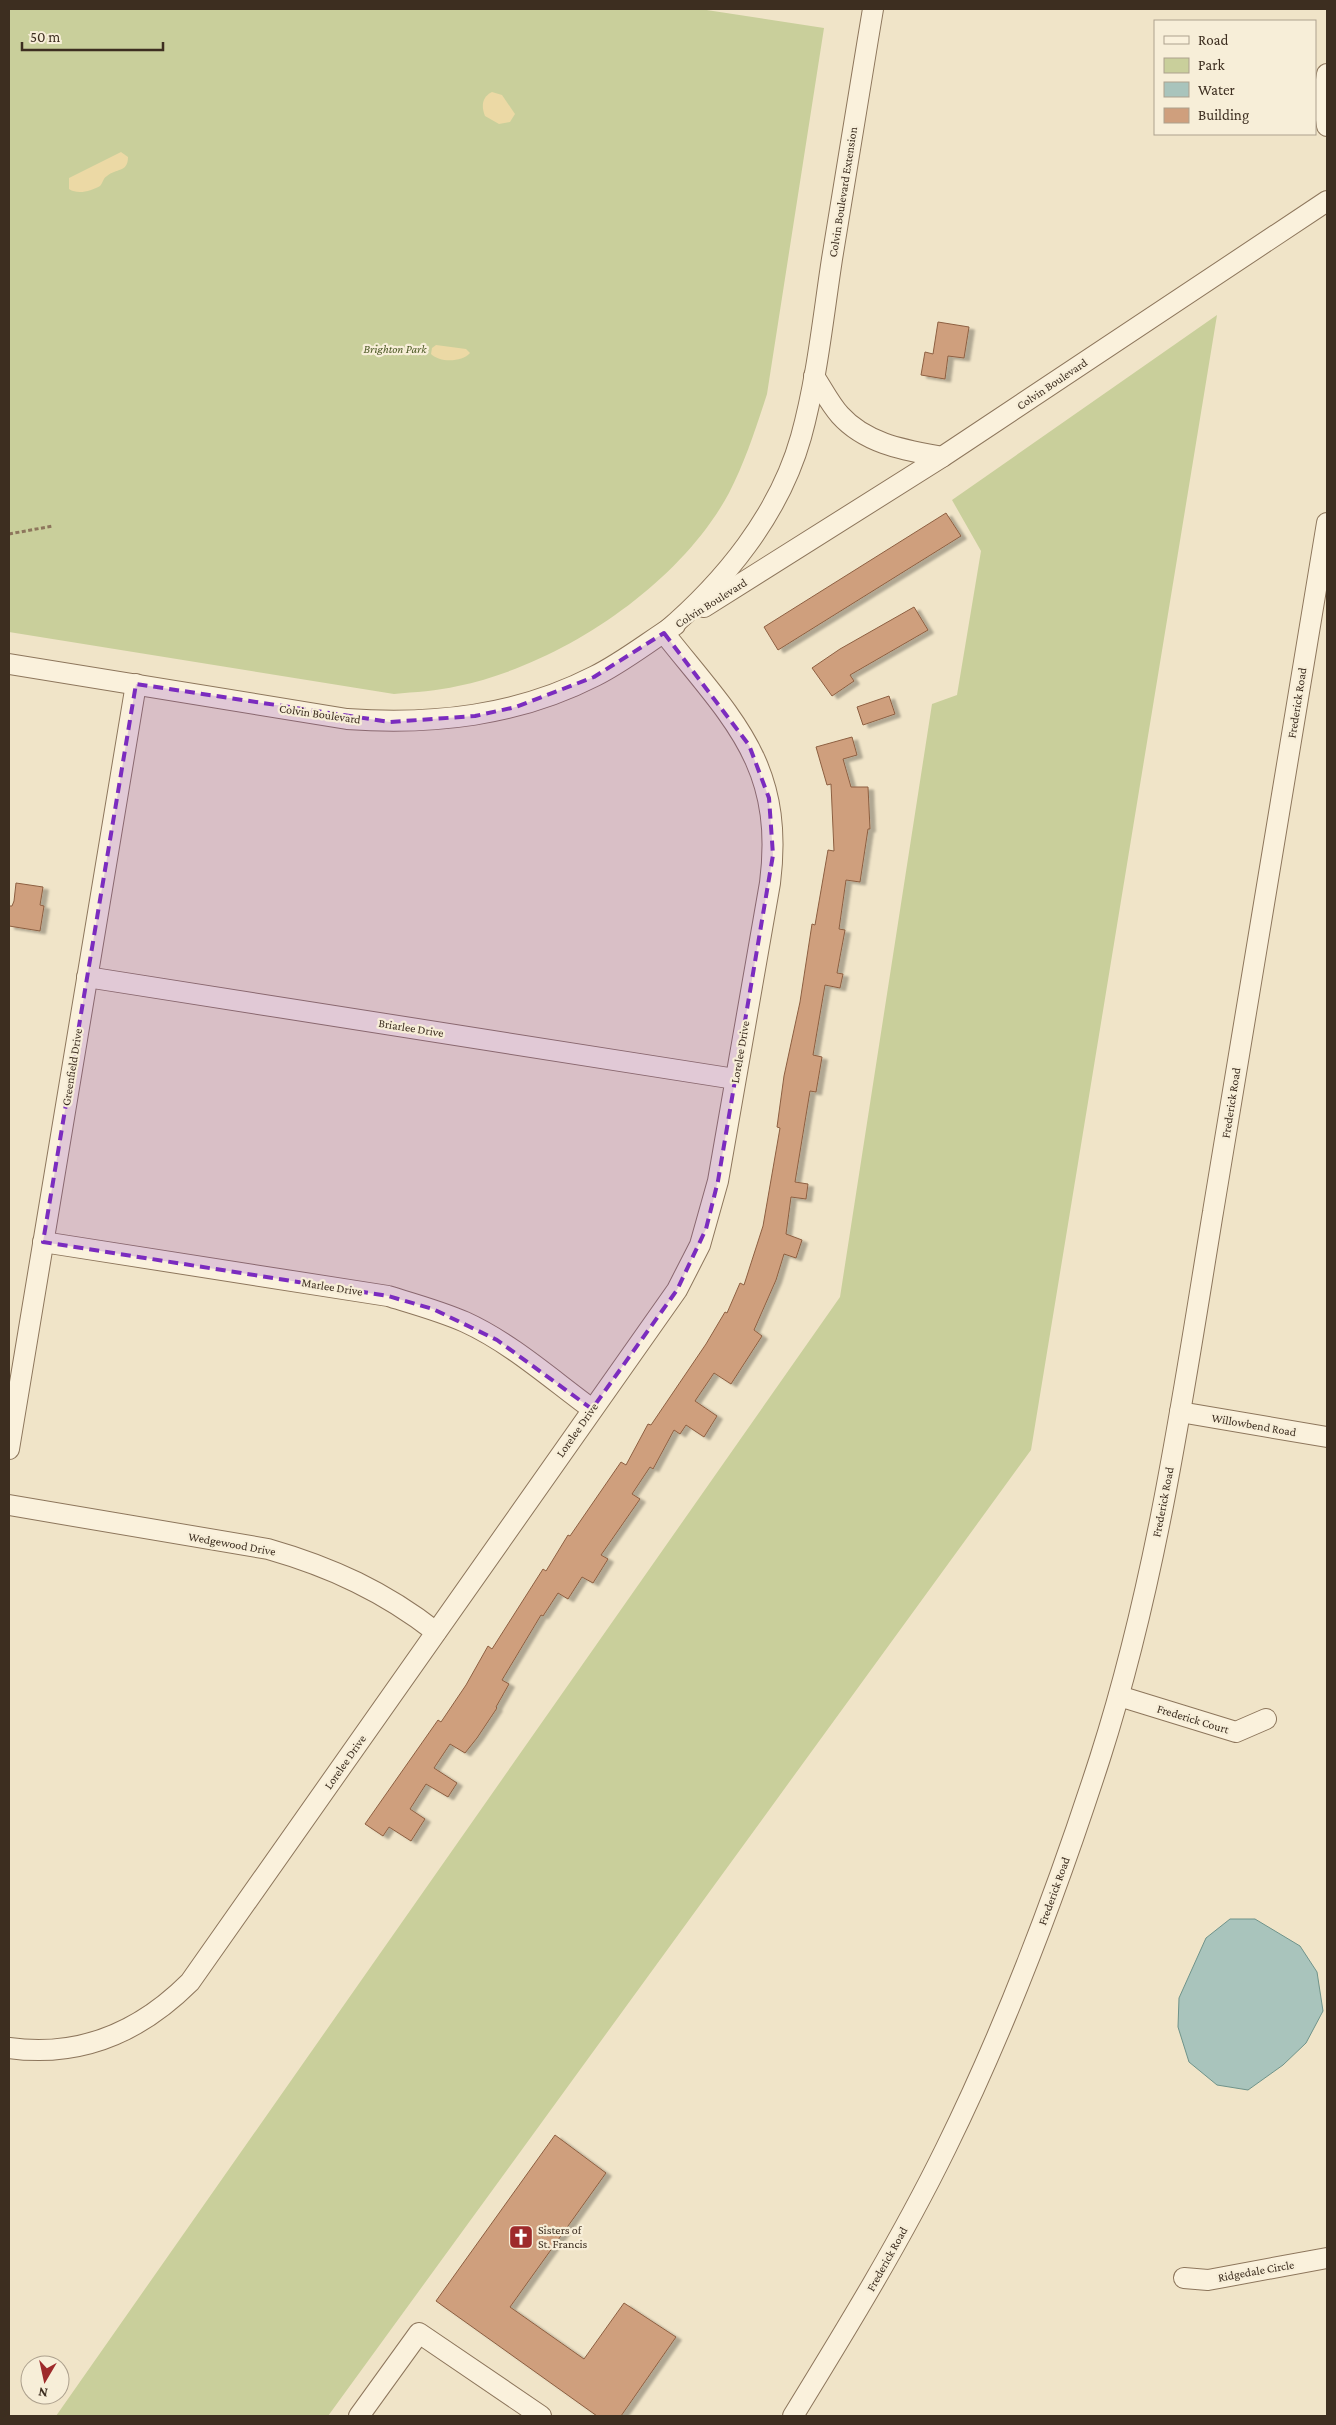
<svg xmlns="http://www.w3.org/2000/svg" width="1336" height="2425" viewBox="0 0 1336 2425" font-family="'Crimson Pro',serif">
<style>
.green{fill:#c9cf9b}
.sand{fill:#ecd9a5}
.water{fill:#a9c4bc;stroke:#6f938a}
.building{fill:#cf9f7d;stroke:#8d5f41;filter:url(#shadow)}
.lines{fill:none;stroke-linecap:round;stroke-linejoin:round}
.minor-casing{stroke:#8d765c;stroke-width:22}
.path{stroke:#8d765c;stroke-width:3;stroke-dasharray:4 2.5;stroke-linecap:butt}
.minor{stroke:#faf1dc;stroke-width:20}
.marked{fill:#7b2cbf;fill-opacity:0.2;stroke:#7b2cbf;stroke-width:4;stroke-dasharray:10 6;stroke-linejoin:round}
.labels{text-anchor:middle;stroke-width:4.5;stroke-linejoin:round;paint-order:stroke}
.street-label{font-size:12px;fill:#3d2e20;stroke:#f7eed8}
.park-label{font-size:12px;font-style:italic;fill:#4d5a26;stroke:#f7eed8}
.poi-label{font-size:12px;fill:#3d2e20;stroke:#f7eed8;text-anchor:start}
</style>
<defs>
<filter id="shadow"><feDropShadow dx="5.5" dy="3" stdDeviation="1" flood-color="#0004"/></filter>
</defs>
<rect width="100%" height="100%" fill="#f0e4c8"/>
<g class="green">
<path d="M 9,9 L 700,9 L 824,28 L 767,394 C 756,428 745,462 729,493 C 679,586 560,665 458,686 C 437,691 415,692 394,694 L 9,632 Z"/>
<path d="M 1217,315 L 1031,1450 L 328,2416 L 56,2416 L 840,1297 L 932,704 L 957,695 L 981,551 L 952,500 Z"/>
</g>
<g class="sand">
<path d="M 492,92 L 502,95 L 515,114 L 510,122 L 499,124 L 485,116 C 481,106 482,97 492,92 Z"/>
<path d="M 121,152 L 128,157 C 128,173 116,168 107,176 C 103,178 103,183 100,186 C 91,191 78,195 69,189 L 69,178 Z"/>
<path d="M 436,345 L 466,349 L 470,353 C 462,362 440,363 431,354 L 432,348 Z"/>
</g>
<path class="water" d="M 1230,1919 L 1255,1919 L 1300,1946 L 1317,1972 L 1323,2011 L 1306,2043 L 1283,2065 L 1248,2090 L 1217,2085 L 1189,2062 L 1178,2027 L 1179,1998 L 1206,1938 Z"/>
<g class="building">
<path d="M 938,322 L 969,327 L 964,358 L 948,356 L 945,379 L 921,375 L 925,352 L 933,354 Z"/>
<path d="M 946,513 L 961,536 L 778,650 L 764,627 Z"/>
<path d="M 914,607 L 928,630 L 850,675 L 854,681 L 832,696 L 812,668 L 840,649 Z"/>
<path d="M 889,696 L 895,714 L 863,725 L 857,707 Z"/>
<path d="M 852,737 L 857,755 L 843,759 L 851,787 L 868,787 L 870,829 L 868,829 L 860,882 L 846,880 L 839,929 L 845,930 L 837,973 L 843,974 L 840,988 L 825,985 L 813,1055 L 822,1057 L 816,1092 L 810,1091 L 795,1182 L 808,1184 L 806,1199 L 791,1197 L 786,1234 L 802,1240 L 796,1258 L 784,1254 L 776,1280 L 754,1330 L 762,1336 L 731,1384 L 714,1373 L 695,1401 L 717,1416 L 704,1437 L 686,1425 L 680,1434 L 674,1430 L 653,1469 L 650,1467 L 632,1494 L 640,1499 L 601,1555 L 608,1559 L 593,1583 L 582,1577 L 568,1599 L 558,1593 L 543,1616 L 541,1615 L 502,1680 L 509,1684 L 496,1707 L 497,1708 L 477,1738 L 465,1753 L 450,1744 L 434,1768 L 457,1783 L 448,1797 L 426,1784 L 410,1809 L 425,1819 L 411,1841 L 389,1827 L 383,1836 L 365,1824 L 438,1720 L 441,1722 L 466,1685 L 488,1646 L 492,1649 L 543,1569 L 546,1571 L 568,1535 L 570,1536 L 621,1462 L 626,1465 L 648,1424 L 651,1425 L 706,1344 L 725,1312 L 727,1313 L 740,1283 L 744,1285 L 763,1226 L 780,1128 L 777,1127 L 784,1076 L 800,1002 L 812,924 L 815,925 L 828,850 L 834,851 L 831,784 L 827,785 L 816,747 Z"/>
<path d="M 16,883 L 43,887 L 40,905 L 44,906 L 40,931 L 9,926 L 9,906 L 12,906 L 14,901 Z"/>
<path d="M 555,2135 L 606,2173 L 510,2307 L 584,2359 L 624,2303 L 676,2337 L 621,2416 L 597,2416 L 436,2301 Z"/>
</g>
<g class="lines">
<defs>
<g id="minor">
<path d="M 1327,74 L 1323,99 L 1327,126"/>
<path d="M 814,376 C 822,388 830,404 840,415 C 866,444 905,450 942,457"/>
<path d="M 704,607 L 942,457 L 1327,201"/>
<path d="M 9,664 L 347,719 C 433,725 517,716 595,676 C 623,662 648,642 675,625"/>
<path d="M 87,977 L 735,1079"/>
<path d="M 43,1242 L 388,1296 C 414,1304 440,1311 465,1322 C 511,1343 551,1379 592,1409"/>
<path d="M 1180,1412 L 1327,1437"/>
<path d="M 9,1449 L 136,684"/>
<path d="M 9,1505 L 268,1549 C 331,1567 385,1592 436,1632"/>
<path d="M 1119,1696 L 1236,1732 L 1266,1719"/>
<path d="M 9,2048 C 81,2058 140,2032 190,1982 L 677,1290 L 700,1245 L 718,1181 L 770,883 C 785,764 732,719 664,633 C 724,582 779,515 801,437 C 817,379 823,318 832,259 C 846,175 859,92 873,9"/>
<path d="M 1184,2278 L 1208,2280 L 1327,2258"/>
<path d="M 359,2416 L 419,2333 L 541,2416"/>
<path d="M 793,2416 C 847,2328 901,2240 946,2148 C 1008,2022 1057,1891 1100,1758 C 1157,1580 1183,1395 1213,1212 C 1251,982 1289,752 1327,523"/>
</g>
</defs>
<use href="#minor" class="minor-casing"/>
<path class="path" d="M 9,534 L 53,526"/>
<use href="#minor" class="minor"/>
</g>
<path class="marked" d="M 664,633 L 749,745 L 769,798 L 773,855 L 718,1181 L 706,1229 L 677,1290 L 592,1409 L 497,1340 L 433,1309 L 388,1296 L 43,1242 L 136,684 L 390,722 L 475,716 L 516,707 L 594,677 Z"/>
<defs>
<symbol id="church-square" viewBox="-11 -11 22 22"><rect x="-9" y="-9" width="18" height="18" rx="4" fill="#9e2a2b" stroke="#f7eed8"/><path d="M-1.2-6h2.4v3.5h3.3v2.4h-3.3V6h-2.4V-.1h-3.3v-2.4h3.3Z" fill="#fff"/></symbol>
</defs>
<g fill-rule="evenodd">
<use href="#church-square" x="507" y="2223" width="28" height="28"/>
</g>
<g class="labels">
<g class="street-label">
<text transform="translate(843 192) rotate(-81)" y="4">Colvin Boulevard Extension</text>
<text transform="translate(1052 384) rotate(-34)" y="4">Colvin Boulevard</text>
<text transform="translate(711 603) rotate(-32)" y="4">Colvin Boulevard</text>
<text transform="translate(1297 703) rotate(-81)" y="4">Frederick Road</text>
<text transform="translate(320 714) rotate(8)" y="4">Colvin Boulevard</text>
<text transform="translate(411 1028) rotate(9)" y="4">Briarlee Drive</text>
<text transform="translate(740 1052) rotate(-80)" y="4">Lorelee Drive</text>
<text transform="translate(72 1067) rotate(-81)" y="4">Greenfield Drive</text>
<text transform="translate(1231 1103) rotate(-81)" y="4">Frederick Road</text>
<text transform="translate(332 1287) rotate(9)" y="4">Marlee Drive</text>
<text transform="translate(1254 1425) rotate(10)" y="4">Willowbend Road</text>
<text transform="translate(577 1430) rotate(-55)" y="4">Lorelee Drive</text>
<text transform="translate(1163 1502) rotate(-79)" y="4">Frederick Road</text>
<text transform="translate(232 1544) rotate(10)" y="4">Wedgewood Drive</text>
<text transform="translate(1193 1719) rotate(17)" y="4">Frederick Court</text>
<text transform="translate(345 1762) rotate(-55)" y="4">Lorelee Drive</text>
<text transform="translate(1054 1891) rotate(-70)" y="4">Frederick Road</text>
<text transform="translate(887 2259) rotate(-61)" y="4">Frederick Road</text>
<text transform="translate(1256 2271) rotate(-10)" y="4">Ridgedale Circle</text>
</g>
<g class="park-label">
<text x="395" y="353">Brighton Park</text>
</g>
<g class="poi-label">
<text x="538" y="2234">Sisters of<tspan x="538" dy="14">St. Francis</tspan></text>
</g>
</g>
<rect width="1336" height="2425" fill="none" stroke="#3d2e20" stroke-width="20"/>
<rect x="1154" y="20" width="162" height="115" fill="#f7eed8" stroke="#ada18e"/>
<rect x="1164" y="36" width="25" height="8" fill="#faf1dc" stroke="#ada18e"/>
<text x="1198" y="45" font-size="15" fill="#3d2e20">Road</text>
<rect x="1164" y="58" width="25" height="15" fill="#c9cf9b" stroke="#ada18e"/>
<text x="1198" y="70" font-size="15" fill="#3d2e20">Park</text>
<rect x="1164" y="82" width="25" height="15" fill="#a9c4bc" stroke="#ada18e"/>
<text x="1198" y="95" font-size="15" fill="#3d2e20">Water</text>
<rect x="1164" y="108" width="25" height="15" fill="#cf9f7d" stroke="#ada18e"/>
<text x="1198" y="120" font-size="15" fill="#3d2e20">Building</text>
<g transform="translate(45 2380) rotate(189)"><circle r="24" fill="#f7eed8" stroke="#ada18e"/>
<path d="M0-4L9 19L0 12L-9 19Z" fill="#9e2a2b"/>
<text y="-8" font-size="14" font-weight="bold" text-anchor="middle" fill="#3d2e20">N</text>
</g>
<path d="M22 42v8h141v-8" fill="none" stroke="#3d2e20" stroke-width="2.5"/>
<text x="30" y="42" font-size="15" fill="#3d2e20" stroke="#f7eed8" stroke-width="4" paint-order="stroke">50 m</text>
</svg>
